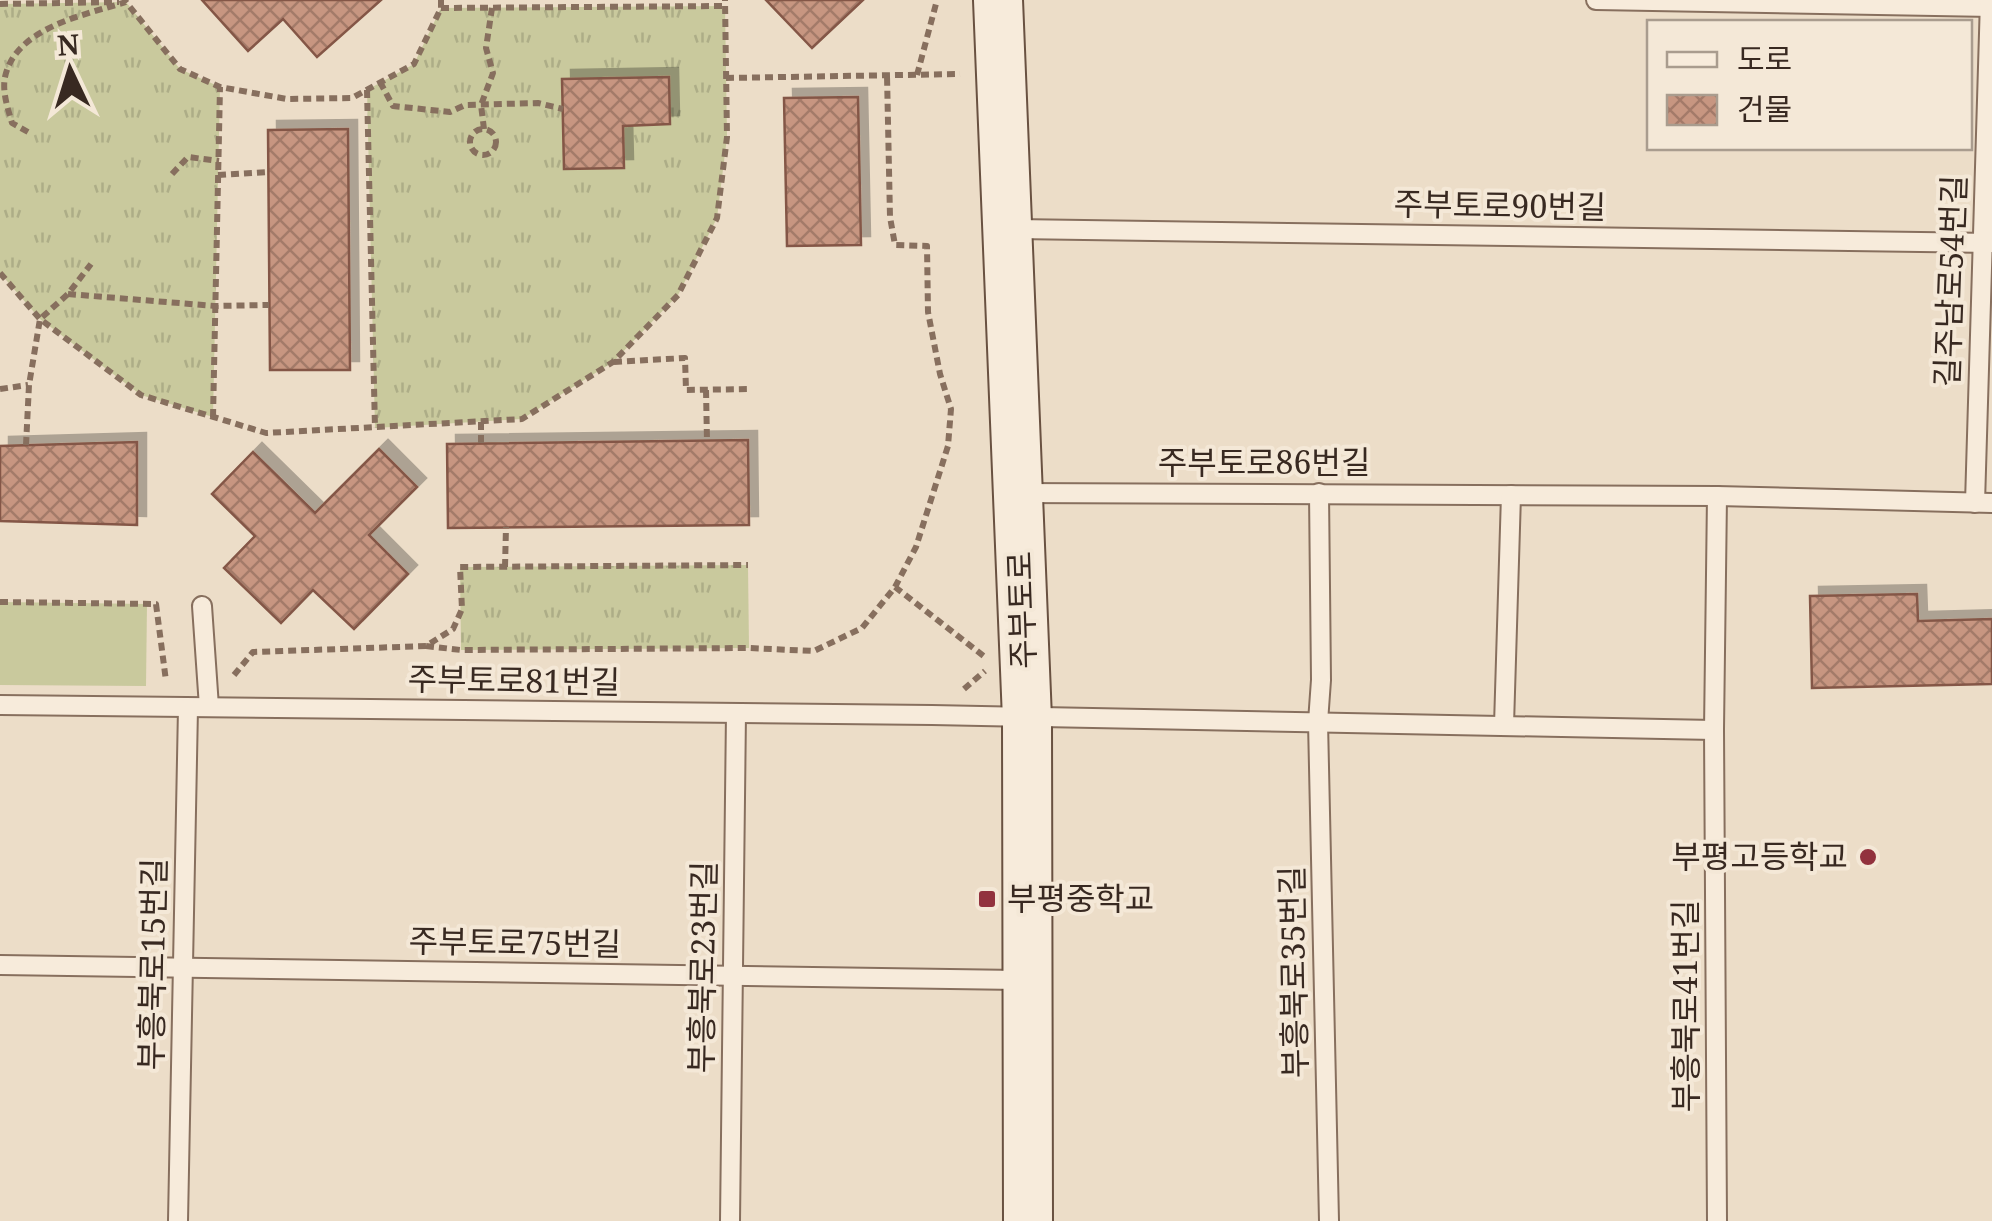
<svg xmlns="http://www.w3.org/2000/svg" width="1992" height="1221" viewBox="0 0 1992 1221" font-family="'Noto Serif','Noto Sans KR',serif">
<style>
.grass{fill:url(#grass-tufts)}
.garden{fill:#c9c99d}
.building{fill:url(#building-cross-hatch);stroke:#845746;stroke-width:2.5;filter:url(#shadow)}
.lines{fill:none;stroke-linecap:round;stroke-linejoin:round}
.lane-casing{stroke:#876f5e;stroke-width:22}
.secondary-casing{stroke:#695141;stroke-width:52}
.path{stroke:#876f5e;stroke-width:6;stroke-dasharray:8 5;stroke-linecap:butt}
.lane{stroke:#f7ebdb;stroke-width:18}
.secondary{stroke:#f7ebdb;stroke-width:48}
.poi-dot{fill:#92323e;stroke:#f4e8d7;stroke-width:4}
.labels{text-anchor:middle;stroke-width:8;stroke-linejoin:round;paint-order:stroke}
.street-label{font-size:32px;fill:#382921;stroke:#f4e8d7}
.poi-label{font-size:32px;fill:#382921;stroke:#f4e8d7;text-anchor:end}
</style>
<defs>
<pattern id="grass-tufts" width="24" height="20" patternUnits="userSpaceOnUse" patternTransform="scale(2.5)"><rect width="24" height="20" fill="#c9c99d"/><path d="M3 7l-1-3M5 7V3M7 7l1-3M15 17l-1-3M17 17v-4M19 17l1-3" fill="none" stroke="#adad87"/></pattern>
<pattern id="building-cross-hatch" width="8" height="8" patternUnits="userSpaceOnUse" patternTransform="scale(2.5)"><rect width="8" height="8" fill="#c79681"/><path d="M0 0l8 8M0 8l8-8" fill="none" stroke="#a37a69"/></pattern>
<filter id="shadow"><feDropShadow dx="9" dy="-9" stdDeviation="0" flood-color="#0004"/></filter>
</defs>
<rect width="100%" height="100%" fill="#ecddc8"/>
<g class="grass">
<path d="M 126,2 L 180,69 L 220,87 L 213,417 L 141,395 L 40,319 L 0,273 L 0,4 Z"/>
<path d="M 725,6 L 727,137 L 717,218 L 678,295 L 613,362 L 522,419 L 375,428 L 367,90 L 414,64 L 441,8 Z"/>
<path d="M 748,565 L 749,648 L 461,650 L 460,567 Z"/>
</g>
<path class="garden" d="M 0,602 L 147,604 L 146,686 L 0,685 Z"/>
<g class="building">
<path d="M 202,0 L 381,0 L 317,57 L 283,19 L 248,51 Z"/>
<path d="M 766,0 L 863,0 L 812,48 Z"/>
<path d="M 669,77 L 670,124 L 623,126 L 624,168 L 564,169 L 562,79 Z"/>
<path d="M 858,97 L 861,245 L 787,246 L 784,98 Z"/>
<path d="M 348,129 L 350,370 L 270,370 L 268,130 Z"/>
<path d="M 748,440 L 749,525 L 448,528 L 447,444 Z"/>
<path d="M 137,442 L 137,525 L 0,521 L 0,446 Z"/>
<path d="M 379,449 L 417,487 L 369,535 L 408,574 L 354,629 L 313,590 L 281,623 L 224,568 L 255,536 L 212,494 L 253,452 L 315,513 Z"/>
<path d="M 1917,594 L 1918,621 L 1992,619 L 1992,684 L 1812,688 L 1810,596 Z"/>
</g>
<g class="lines">
<defs>
<g id="lane">
<path d="M 1596,0 L 1992,7"/>
<path d="M 1008,229 L 1992,243"/>
<path d="M 1017,493 L 1717,496 L 1992,503"/>
<path d="M 1319,493 L 1321,680 L 1318,722 L 1329,1221"/>
<path d="M 1975,503 L 1990,0"/>
<path d="M 202,606 L 209,707"/>
<path d="M 0,705 L 932,715 L 1714,730"/>
<path d="M 1504,725 L 1511,495"/>
<path d="M 0,965 L 1024,980"/>
<path d="M 178,1221 L 188,708"/>
<path d="M 730,1221 L 736,713"/>
<path d="M 1717,1221 L 1714,730 L 1717,496"/>
</g>
<path id="secondary" d="M 998,0 L 1027,719 L 1028,1221"/>
</defs>
<use href="#lane" class="lane-casing"/>
<use href="#secondary" class="secondary-casing"/>
<g class="path">
<path d="M 0,4 L 119,2"/>
<path d="M 441,8 L 725,6"/>
<path d="M 917,75 L 937,0"/>
<path d="M 726,78 L 960,74"/>
<path d="M 380,82 L 393,106 L 450,112 L 465,105 L 538,103 L 563,109"/>
<path d="M 367,90 L 375,428"/>
<circle cx="483" cy="142" r="13"/>
<path d="M 484,129 L 481,105 L 493,73 L 486,48 L 492,8"/>
<path d="M 28,132 L 12,123 C 8,109 2,92 5,77 C 16,27 85,15 126,2 L 180,69 L 220,87 L 287,99 L 352,98 L 414,64 L 441,8 L 441,0"/>
<path d="M 172,174 L 188,157 L 219,161"/>
<path d="M 218,175 L 268,172"/>
<path d="M 0,273 L 40,319 L 141,395 L 266,433 L 522,419 L 613,362 L 678,295 L 717,218 L 727,137 L 725,0"/>
<path d="M 68,294 L 215,306 L 269,305"/>
<path d="M 614,362 L 685,358 L 686,390 L 750,389"/>
<path d="M 0,389 L 28,385"/>
<path d="M 706,390 L 707,441"/>
<path d="M 213,417 L 220,87"/>
<path d="M 481,443 L 481,421"/>
<path d="M 26,445 L 29,385 L 40,319 L 68,294 L 91,264"/>
<path d="M 505,567 L 506,527"/>
<path d="M 895,587 L 985,657"/>
<path d="M 0,602 L 156,604 L 166,681"/>
<path d="M 426,646 L 461,650 L 749,648 L 814,651 L 862,628 L 895,587 L 916,547 L 948,446 L 951,409 L 940,374 L 928,312 L 927,246 L 895,245 L 890,217 L 887,75"/>
<path d="M 234,675 L 253,652 L 426,646 L 453,629 L 462,609 L 460,567 L 748,565"/>
<path d="M 964,689 L 985,671"/>
</g>
<use href="#lane" class="lane"/>
<use href="#secondary" class="secondary"/>
</g>
<g class="poi-dot">
<circle cx="1868" cy="857" r="10"/>
<rect x="977" y="889" width="20" height="20" rx="5"/>
</g>
<g class="labels">
<g class="street-label">
<text transform="translate(1500 206) rotate(1)" y="11">주부토로90번길</text>
<text transform="translate(1951 281) rotate(-88)" y="11">길주남로54번길</text>
<text x="1264" y="474">주부토로86번길</text>
<text transform="translate(1022 610) rotate(-92)" y="11">주부토로</text>
<text transform="translate(514 681) rotate(1)" y="11">주부토로81번길</text>
<text transform="translate(515 943) rotate(1)" y="11">주부토로75번길</text>
<text transform="translate(153 964) rotate(-89)" y="11">부흥북로15번길</text>
<text transform="translate(703 967) rotate(-89)" y="11">부흥북로23번길</text>
<text transform="translate(1294 972) rotate(-91)" y="11">부흥북로35번길</text>
<text transform="translate(1686 1006) rotate(-90)" y="11">부흥북로41번길</text>
</g>
<g class="poi-label">
<text x="1848" y="868">부평고등학교</text>
<text x="1007" y="910" text-anchor="start">부평중학교</text>
</g>
</g>
<rect x="1647" y="20" width="325" height="130" fill="#f4e8d7" stroke="#a99c8e" stroke-width="2.5"/>
<rect x="1667" y="52" width="50" height="15" fill="#f7ebdb" stroke="#a99c8e" stroke-width="2.5"/>
<text x="1737" y="70" font-size="30" fill="#382921">도로</text>
<rect x="1667" y="95" width="50" height="30" fill="url(#building-cross-hatch)" stroke="#a99c8e" stroke-width="2.5"/>
<text x="1737" y="120" font-size="30" fill="#382921">건물</text>
<g transform="translate(70 70) rotate(356)" stroke="#f4e8d7" stroke-width="8" paint-order="stroke">
<path d="M0-8L18 38L0 25L-18 38Z" fill="#382921"/>
<text y="-15" font-size="28" font-weight="bold" text-anchor="middle" fill="#382921">N</text>
</g>
</svg>
